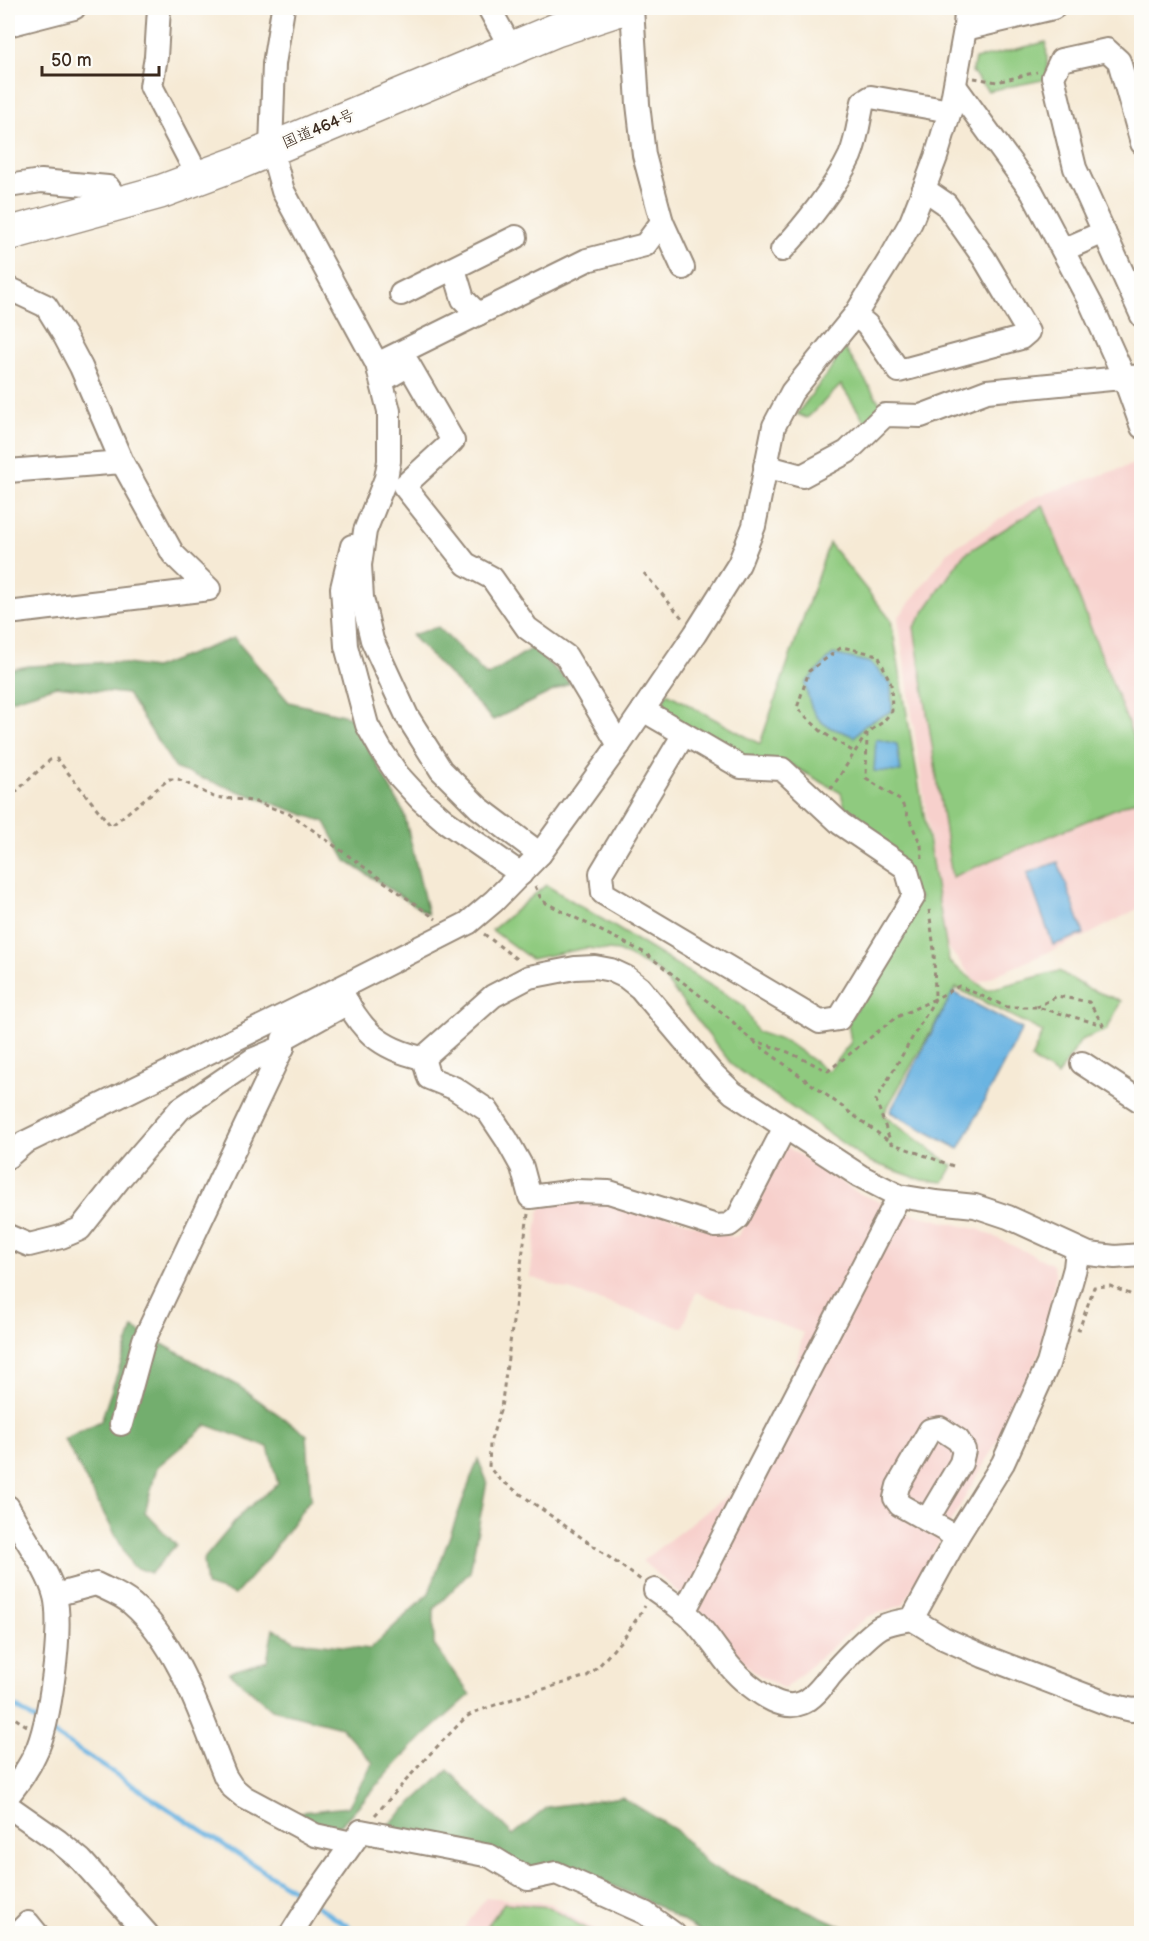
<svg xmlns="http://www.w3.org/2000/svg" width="1149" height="1941" viewBox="0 0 1149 1941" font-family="'Balsamiq Sans','Klee One',sans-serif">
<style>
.built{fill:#f7d0cc}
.green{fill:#8fca7f;stroke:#657a4e;stroke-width:1.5}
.forest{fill:#73ae6e;stroke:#576c46;stroke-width:1.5}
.water{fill:#6ab4e2;stroke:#526f80;stroke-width:1.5}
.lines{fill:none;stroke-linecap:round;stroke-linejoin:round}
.stream{stroke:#6ab4e2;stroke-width:4.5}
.minor-casing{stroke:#988a7a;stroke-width:26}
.highway-casing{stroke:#988a7a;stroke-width:36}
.path{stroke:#988a7a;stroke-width:3;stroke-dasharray:4.5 4.5;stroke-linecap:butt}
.minor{stroke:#fff;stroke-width:22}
.highway{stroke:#fff;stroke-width:33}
.labels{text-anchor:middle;stroke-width:5;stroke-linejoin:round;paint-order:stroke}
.street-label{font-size:16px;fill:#3b2a1e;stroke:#fdfcf7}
</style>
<rect width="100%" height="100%" fill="#fdfcf7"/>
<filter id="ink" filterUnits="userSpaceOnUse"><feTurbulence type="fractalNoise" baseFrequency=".0167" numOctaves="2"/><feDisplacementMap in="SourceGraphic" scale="12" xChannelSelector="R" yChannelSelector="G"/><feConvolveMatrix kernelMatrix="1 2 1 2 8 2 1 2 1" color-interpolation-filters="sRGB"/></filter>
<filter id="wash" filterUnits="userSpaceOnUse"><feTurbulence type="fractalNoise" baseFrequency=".008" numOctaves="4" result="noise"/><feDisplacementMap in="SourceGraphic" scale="24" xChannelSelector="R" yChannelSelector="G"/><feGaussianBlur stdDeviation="1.35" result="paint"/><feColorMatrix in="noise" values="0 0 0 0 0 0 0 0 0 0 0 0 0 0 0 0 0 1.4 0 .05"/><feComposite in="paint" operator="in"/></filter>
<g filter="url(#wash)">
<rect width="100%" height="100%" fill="#f6ead5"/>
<g class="built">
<path d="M 1140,462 L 1142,467 L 1141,907 L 1086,936 L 977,983 L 945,944 L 898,618 L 949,551 L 1035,497 Z"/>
<path d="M 787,1147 L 858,1193 L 908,1213 L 980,1230 L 1052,1264 L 1056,1274 L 1044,1343 L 1006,1426 L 903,1605 L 867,1617 L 784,1689 L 754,1672 L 720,1636 L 707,1617 L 642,1561 L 742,1484 L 788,1400 L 803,1333 L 696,1292 L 683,1328 L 530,1277 L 539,1212 L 547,1201 L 613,1198 L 733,1237 L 739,1235 L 783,1148 Z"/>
<path d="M 486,1897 L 550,1903 L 600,1933 L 460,1934 Z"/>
</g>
<g class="green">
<path d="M 1046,42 L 1048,79 L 988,91 L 972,72 L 975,59 Z"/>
<path d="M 844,347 L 883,408 L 868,426 L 841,385 L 807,418 L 797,414 L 833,366 Z"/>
<path d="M 1043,505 L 1141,757 L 1141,798 L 952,877 L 914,627 L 963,555 Z"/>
<path d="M 829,543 L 891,620 L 949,962 L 987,990 L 1059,971 L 1087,988 L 1121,1001 L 1107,1030 L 1081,1040 L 1058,1076 L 1031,1059 L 1043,1032 L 956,988 L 883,1115 L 953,1166 L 944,1182 L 922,1180 L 868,1161 L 733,1066 L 658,971 L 618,951 L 586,948 L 531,959 L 492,930 L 546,885 L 743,1005 L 757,1032 L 787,1042 L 828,1071 L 851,1042 L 848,1023 L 920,898 L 848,819 L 841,793 L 784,761 L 745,760 L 658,710 L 667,693 L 760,744 Z"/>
<path d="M 504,1903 L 549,1907 L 593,1933 L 482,1933 Z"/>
</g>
<g class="forest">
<path d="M 438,627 L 487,676 L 532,648 L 570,683 L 493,720 L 411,635 Z"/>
<path d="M 234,638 L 289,702 L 351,717 L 404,813 L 428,914 L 346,861 L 325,822 L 176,769 L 127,694 L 56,686 L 8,701 L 8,670 L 29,666 L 113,662 L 154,668 Z"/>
<path d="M 133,1328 L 237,1385 L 307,1435 L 311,1498 L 266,1560 L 235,1595 L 206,1586 L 203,1560 L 244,1511 L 278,1484 L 268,1447 L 207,1425 L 157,1467 L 145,1512 L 176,1545 L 151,1573 L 132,1566 L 64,1439 L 101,1421 Z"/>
<path d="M 478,1459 L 487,1481 L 470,1572 L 434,1609 L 434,1645 L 470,1695 L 412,1747 L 340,1826 L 315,1828 L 300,1812 L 348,1807 L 373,1763 L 341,1727 L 272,1709 L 229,1672 L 267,1661 L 273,1628 L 295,1641 L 370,1649 L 429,1593 Z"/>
<path d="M 448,1770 L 513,1835 L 548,1807 L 622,1797 L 676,1830 L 709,1866 L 857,1933 L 703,1933 L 650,1902 L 561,1863 L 516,1872 L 490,1849 L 365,1846 Z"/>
</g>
<g class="water">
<path d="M 833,654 L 871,663 L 891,684 L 892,711 L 866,724 L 854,737 C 846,732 839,731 831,728 C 812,719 809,702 805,684 Z"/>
<path d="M 876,739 L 897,744 L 901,772 L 874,771 Z"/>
<path d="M 1058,862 L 1084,934 L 1053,945 L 1027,873 Z"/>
<path d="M 953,992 L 1022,1029 L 959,1149 L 890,1112 Z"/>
</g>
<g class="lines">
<g class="stream">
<path d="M 8,1702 L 37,1721"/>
<path d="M 51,1732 L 305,1898"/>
<path d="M 317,1906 L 360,1934"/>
</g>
</g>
</g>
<g filter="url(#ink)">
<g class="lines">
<defs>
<g id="minor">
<path d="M 159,8 L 156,57 L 151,86 L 199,178"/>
<path d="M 283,8 L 274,64 L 271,148 L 283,191 L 377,364 L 389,411 L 389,461 L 386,478 L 365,531 L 360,565 L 362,598 L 372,640 L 407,716 L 441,770 L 479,808 L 540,854"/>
<path d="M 489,8 L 511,48"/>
<path d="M 8,25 L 74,8"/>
<path d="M 965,29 L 1053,8"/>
<path d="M 955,86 L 1032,192 L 1092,306 L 1124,377 L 1142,427"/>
<path d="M 1142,143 L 1119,61 L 1107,50 L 1061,60 L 1053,77 L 1075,168 L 1142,316"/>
<path d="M 8,186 L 41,181 L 108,187 L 120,204"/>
<path d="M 662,222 L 683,268"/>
<path d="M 782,250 C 805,226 836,186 850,156 C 857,140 859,119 863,102 L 871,97 L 950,111"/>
<path d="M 1063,250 L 1104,232"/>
<path d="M 454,269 L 463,299 L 478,314"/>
<path d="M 8,288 L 46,306 L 64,335 L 81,367 L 122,462"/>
<path d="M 401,294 L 516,237"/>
<path d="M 855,315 L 867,325 L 899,371 L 1021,338 L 1028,332 L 984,258 L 946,204 L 924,189"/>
<path d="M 377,364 L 587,260 L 645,245 L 662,222 L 644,155 L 638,104 L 632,8"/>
<path d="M 383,380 L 409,365 L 453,441 L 404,486 L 466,564 L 492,578 L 527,628 L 566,656 L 619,745"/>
<path d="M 765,466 L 802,476 L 847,452 L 885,415 L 921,416 L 987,391 L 1142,376"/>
<path d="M 8,471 L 122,462 L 173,554 L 209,589 L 8,613"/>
<path d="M 352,546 L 342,588 L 346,646 L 367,725 L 381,750 L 398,775 L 421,800 L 445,821 L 521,874"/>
<path d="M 643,710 L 741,767 L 782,769 L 841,824 L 906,868 L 914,896 L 839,1019 L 820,1022 L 603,893 L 601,873 L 684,734"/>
<path d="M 340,988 C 359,1029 379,1049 423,1058 L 493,996 L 529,977 L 575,968 L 595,967 L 611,970 L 626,977 L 640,988 L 711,1072 L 733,1093 L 860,1176 L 899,1196 L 936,1202 L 975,1206 L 1008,1217 L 1089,1254 L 1115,1257 L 1142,1255"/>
<path d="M 423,1058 L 429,1078 L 454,1088 L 487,1110 L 507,1140 L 522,1167 L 530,1197 L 576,1191 L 609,1192 L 716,1226 L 729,1225 L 738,1218 L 785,1127"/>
<path d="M 1082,1063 L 1142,1102"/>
<path d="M 8,1157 L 24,1143 L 340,988 L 468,923 L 494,901 L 540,854 L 619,745 L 695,634 L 739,564 L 754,526 L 774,426 L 792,392 L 855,315 L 893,254 L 911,222 L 924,189 L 936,157 L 950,111 L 965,29 L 966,8"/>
<path d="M 8,1236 L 29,1245 L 61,1237 L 80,1229 L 121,1177 L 180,1109 L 252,1060 L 283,1047 L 283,1039 L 348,1003"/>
<path d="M 1077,1250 L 1075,1268 L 1048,1364 L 1003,1463 L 957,1537 L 912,1619 L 943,1638 L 983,1656 L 1111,1705 L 1132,1710 L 1142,1709"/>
<path d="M 121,1424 L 144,1340 L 283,1047"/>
<path d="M 8,1507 C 21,1534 48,1569 55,1596 C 63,1627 50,1725 35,1754 C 28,1770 18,1783 8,1796"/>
<path d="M 927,1520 L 961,1463 L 964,1450 L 958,1440 L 940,1428 L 930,1430 L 898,1486 L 895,1498 L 900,1505 L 957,1537"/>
<path d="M 655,1590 C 670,1601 686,1611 698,1625 C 715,1644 727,1668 748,1684 C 762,1695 783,1711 802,1703 C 814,1698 823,1685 831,1675 C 841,1663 869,1634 881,1627 C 891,1622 901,1621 912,1619"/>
<path d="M 55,1595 L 96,1584 C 108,1590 122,1595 132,1604 C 179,1644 202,1720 225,1776 L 232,1787 L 244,1797 L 315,1835 L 352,1843"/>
<path d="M 684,1612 L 899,1196"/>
<path d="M 8,1806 L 58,1841 L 81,1860 L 147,1934"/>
<path d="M 17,1934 L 28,1923 L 37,1934"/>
<path d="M 291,1934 L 315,1896 L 361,1831 L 490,1856 L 528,1879 L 556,1873 L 645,1913 L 674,1934"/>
</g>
<path id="highway" d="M 8,234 L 160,192 L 238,163 L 556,30 L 623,8"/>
</defs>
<use href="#minor" class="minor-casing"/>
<use href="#highway" class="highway-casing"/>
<g class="path">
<path d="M 974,78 L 997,82 L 1037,72"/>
<path d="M 644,573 L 683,619"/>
<path d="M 867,733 L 866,778 L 901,801 L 921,845 L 922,858"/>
<path d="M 830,787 L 832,788 L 867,733 L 883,722 L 892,711 L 891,684 L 878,655 L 842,647 L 809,671 L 797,708 L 822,732 L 854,752"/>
<path d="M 8,799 L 50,760 L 57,759 L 111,826 L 169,779 L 178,779 L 214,797 L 253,801 L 292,815 L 436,919"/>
<path d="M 535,886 L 542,901 L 645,953 L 728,1017 L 750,1039 L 788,1052 L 828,1071 L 895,1018 L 935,999 L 934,950 L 929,909"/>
<path d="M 484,934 L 519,961"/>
<path d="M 753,1041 L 890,1142"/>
<path d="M 953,1166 L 891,1143 L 876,1100 L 935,999 L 959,986 L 1007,1007 L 1037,1007 L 1103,1025 L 1089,1002 L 1057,996 L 1037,1007"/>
<path d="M 528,1214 L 501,1408 L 490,1443 L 489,1467 L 498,1478 L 641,1580"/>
<path d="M 1077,1329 L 1079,1330 L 1094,1287 L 1110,1286 L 1142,1299"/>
<path d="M 8,1714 L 27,1726"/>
<path d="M 375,1815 L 427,1757 L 466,1717 L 475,1712 L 524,1695 L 587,1676 L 598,1667 L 626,1635 L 645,1606"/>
</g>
<use href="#minor" class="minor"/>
<use href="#highway" class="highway"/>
</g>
</g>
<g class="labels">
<g class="street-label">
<text transform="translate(318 128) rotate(-23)" y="6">国道464号</text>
</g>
</g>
<rect width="1149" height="1941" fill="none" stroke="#fdfcf7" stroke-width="30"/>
<path d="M42 66v9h117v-9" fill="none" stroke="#3b2a1e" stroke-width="3"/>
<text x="51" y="66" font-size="18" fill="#3b2a1e" stroke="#fdfcf7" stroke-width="4.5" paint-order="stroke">50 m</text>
</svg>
